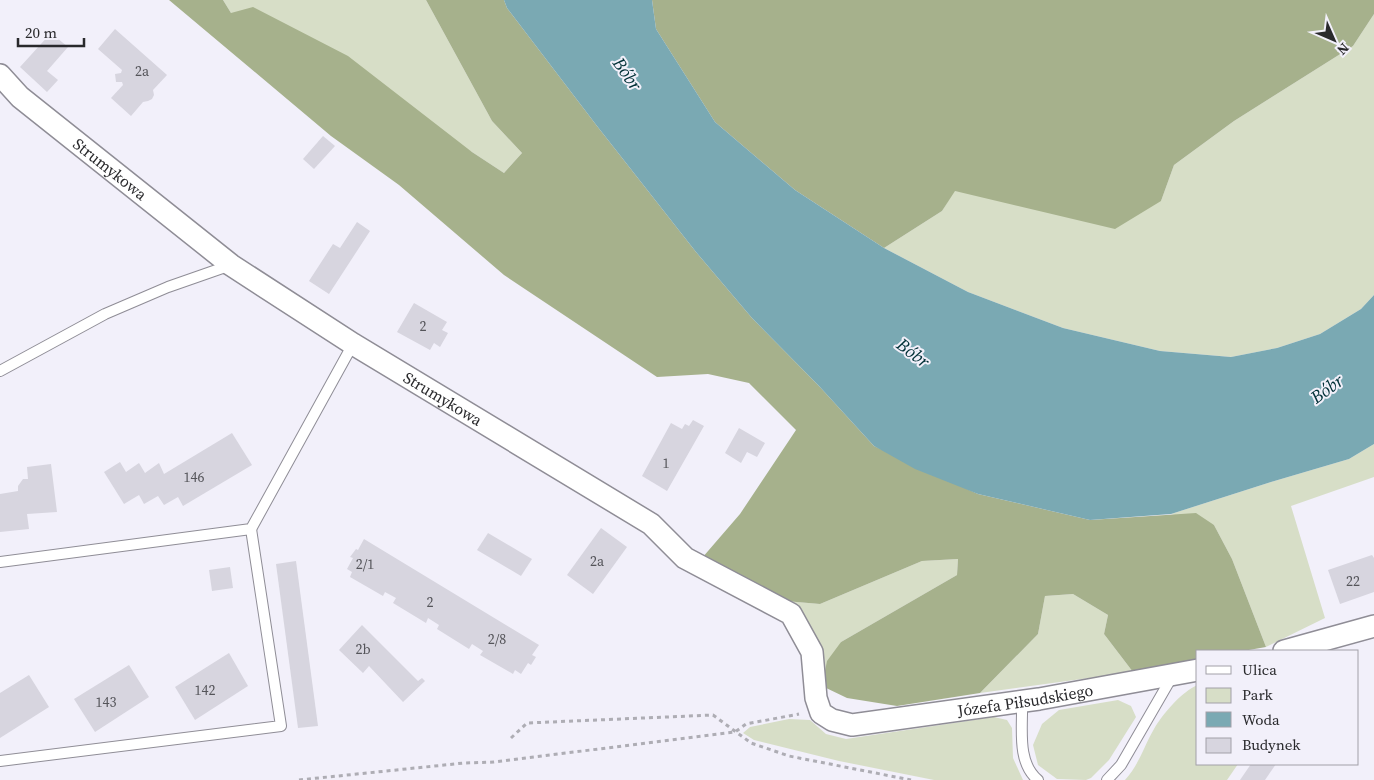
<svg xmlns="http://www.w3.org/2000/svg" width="1374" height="780" viewBox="0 0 1374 780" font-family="'Source Serif 4',serif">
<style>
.green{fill:#d7dec7}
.forest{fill:#a6b18c}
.water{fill:#7aa9b3}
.building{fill:#d7d5df}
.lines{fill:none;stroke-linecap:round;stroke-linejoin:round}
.service-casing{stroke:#8f8d96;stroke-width:12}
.minor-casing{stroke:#8f8d96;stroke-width:24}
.path{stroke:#aeadb4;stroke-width:3;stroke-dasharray:4 4;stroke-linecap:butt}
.service{stroke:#fff;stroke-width:10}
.minor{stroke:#fff;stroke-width:21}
.labels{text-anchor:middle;stroke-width:4;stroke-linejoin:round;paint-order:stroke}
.number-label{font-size:14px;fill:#545459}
.street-label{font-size:16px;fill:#29292c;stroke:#f2f0fa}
.water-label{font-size:18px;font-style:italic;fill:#003037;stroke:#f2f0fa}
</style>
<rect width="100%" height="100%" fill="#f2f0fa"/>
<g class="green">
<path d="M 223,0 L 426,0 L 492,121 L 522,153 L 504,173 L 472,152 L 231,13 Z"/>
<path d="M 1374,14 L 1374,295 L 1361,309 L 1320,334 L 1277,348 L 1231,357 L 1160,351 L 1063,328 L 968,292 L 884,248 L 942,211 L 954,191 L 1161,201 L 1174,165 L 1234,121 L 1353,46 Z"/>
<path d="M 1374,444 L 1374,477 L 1291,506 L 1325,618 L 1266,647 L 1232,559 L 1214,525 L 1171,514 L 1271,482 L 1349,459 Z"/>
<path d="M 958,559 L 957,575 L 841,642 L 822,686 L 785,601 L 820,604 L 922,561 Z"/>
<path d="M 1073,594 L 1108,615 L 1104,634 L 1133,672 L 980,693 L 1038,634 L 1045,596 Z"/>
<path d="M 1198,685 L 1198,764 L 1238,764 L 1227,780 L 1125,780 C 1140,763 1143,748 1154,729 C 1162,715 1182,691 1198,685 Z"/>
<path d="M 1118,700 L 1131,706 L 1136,717 L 1109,760 L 1091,778 L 1086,780 L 1057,779 L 1038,765 L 1033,745 L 1042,724 L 1059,710 Z"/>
<path d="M 994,717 L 1007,720 L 1012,728 L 1013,758 L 1023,780 L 934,780 L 839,761 L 754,740 L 743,733 L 750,727 L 789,719 L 810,720 L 826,734 L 846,739 Z"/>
</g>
<g class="forest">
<path d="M 169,0 L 223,0 L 231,13 L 253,7 L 348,56 L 472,152 L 504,173 L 522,153 L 492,121 L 426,0 L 504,0 L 507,8 L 597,126 L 696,252 L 752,318 L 819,386 L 874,446 L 978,494 L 1090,520 L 1196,513 L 1214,525 L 1232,559 L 1266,647 L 1243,651 L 1198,651 L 1198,660 L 1133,672 L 1104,634 L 1108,615 L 1073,594 L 1045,596 L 1038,634 L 980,693 L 897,706 L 847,698 L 822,686 L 827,661 L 841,642 L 957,575 L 958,559 L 922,561 L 820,604 L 785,601 L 702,558 L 740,514 L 796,430 L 749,383 L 708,374 L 657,377 L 504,275 L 399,185 L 331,136 Z"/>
<path d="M 652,0 L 1374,0 L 1374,14 L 1353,46 L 1234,121 L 1174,165 L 1161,201 L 1115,229 L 955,191 L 942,211 L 884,248 L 795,190 L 715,122 L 656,29 Z"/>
</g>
<path class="water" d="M 504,0 L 652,0 L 656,29 L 715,122 L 795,190 L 884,248 L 968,292 L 1063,328 L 1160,351 L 1231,357 L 1277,348 L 1320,334 L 1361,309 L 1374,295 L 1374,444 L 1349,459 L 1271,482 L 1171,514 L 1090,520 L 978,494 L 915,469 L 874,446 L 819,386 L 752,318 L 696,252 L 597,126 L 507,8 Z"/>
<g class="building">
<path d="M 115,29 L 167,75 L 153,90 L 154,95 L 152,99 L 148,101 L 143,102 L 131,116 L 111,98 L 123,85 L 122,82 L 116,82 L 115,74 L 121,73 L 122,70 L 98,49 Z"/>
<path d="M 51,33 L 68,47 L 47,71 L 58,80 L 47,92 L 20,67 Z"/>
<path d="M 323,136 L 335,146 L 314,169 L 303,159 Z"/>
<path d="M 357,222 L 370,231 L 329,294 L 309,281 L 333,244 L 340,248 Z"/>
<path d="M 414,303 L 447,322 L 442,330 L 448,333 L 440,347 L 434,343 L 430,350 L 397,332 Z"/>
<path d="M 693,420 L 704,426 L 667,491 L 642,476 L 671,423 L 682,429 L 685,424 L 689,426 Z"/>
<path d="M 739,428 L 765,443 L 757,457 L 747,452 L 741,463 L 725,453 Z"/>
<path d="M 232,433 L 252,465 L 183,506 L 178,497 L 164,505 L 158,496 L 144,504 L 139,495 L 124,504 L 104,472 L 120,462 L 126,472 L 139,463 L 145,473 L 159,463 L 164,474 Z"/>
<path d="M 51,464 L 57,512 L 27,514 L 29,529 L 0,532 L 0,494 L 18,491 L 18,486 L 23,479 L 28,479 L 27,467 Z"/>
<path d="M 601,528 L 627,547 L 593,594 L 567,575 Z"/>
<path d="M 488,533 L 532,559 L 521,576 L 477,550 Z"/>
<path d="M 364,539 L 539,645 L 532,655 L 536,657 L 531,665 L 528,663 L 521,674 L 515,670 L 513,674 L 480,655 L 483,651 L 472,644 L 469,649 L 437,629 L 439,625 L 428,618 L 426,623 L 393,603 L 396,598 L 385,592 L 383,596 L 350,577 L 352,572 L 347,569 L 353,558 L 350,557 L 356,549 L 358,550 Z"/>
<path d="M 1372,555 L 1374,558 L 1374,592 L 1340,604 L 1328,570 Z"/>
<path d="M 296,561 L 318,726 L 298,728 L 276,564 Z"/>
<path d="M 230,567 L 233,588 L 212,591 L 209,570 Z"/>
<path d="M 362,625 L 418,681 L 422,678 L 425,681 L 403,702 L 369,666 L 363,673 L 339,650 Z"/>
<path d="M 229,653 L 248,686 L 195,720 L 175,687 Z"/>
<path d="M 129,665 L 149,697 L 95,732 L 74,699 Z"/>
<path d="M 29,675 L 49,707 L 0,738 L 0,693 Z"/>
<path d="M 1251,764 L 1276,764 L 1265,780 L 1240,780 Z"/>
</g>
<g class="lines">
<defs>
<g id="service">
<path d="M 0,371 L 105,314 L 168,287 L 231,265"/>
<path d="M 0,562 L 251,529 L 353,344"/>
<path d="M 1022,701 C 1023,726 1016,762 1038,780"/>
<path d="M 0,761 L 281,726 L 251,529"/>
<path d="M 1107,780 L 1121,765 L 1173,675"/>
</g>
<g id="minor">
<path id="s1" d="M 0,75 L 20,97 L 231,265 L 353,344 L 651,524 L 685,558 L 791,614 L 812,652 L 816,698 L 821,713 L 832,720 L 852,725 L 1039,699 L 1198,670"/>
<path d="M 1284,651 L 1374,626"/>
</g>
</defs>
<use href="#service" class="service-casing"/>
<use href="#minor" class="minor-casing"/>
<g class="path">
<path d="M 511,738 L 527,723 L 713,715 L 751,743 L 789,756 L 911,780"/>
<path d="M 299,780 L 464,763 L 494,762 L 735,732 L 746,724 L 799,714"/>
</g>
<use href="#service" class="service"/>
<use href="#minor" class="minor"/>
</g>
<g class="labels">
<g class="number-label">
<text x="142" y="76">2a</text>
<text x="423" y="331">2</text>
<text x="666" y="468">1</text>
<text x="194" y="482">146</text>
<text x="597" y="566">2a</text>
<text x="365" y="569">2/1</text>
<text x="1353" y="586">22</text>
<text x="430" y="607">2</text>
<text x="497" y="644">2/8</text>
<text x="363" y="654">2b</text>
<text x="205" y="695">142</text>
<text x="106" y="707">143</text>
</g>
<g class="street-label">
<text dy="6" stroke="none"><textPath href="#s1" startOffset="145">Strumykowa</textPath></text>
<text dy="6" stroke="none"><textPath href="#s1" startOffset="550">Strumykowa</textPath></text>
<text dy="6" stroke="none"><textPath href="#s1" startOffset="1275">Józefa Piłsudskiego</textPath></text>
</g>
<g class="water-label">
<text transform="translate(627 74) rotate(55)" y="6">Bóbr</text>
<text transform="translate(913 353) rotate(37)" y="6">Bóbr</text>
<text transform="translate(1327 389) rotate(-36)" y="6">Bóbr</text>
</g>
</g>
<rect x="1196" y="650" width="162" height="115" fill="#f2f0fa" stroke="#a2a0a8"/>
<rect x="1206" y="666" width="25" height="8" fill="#ffffff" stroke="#a2a0a8"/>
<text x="1242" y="675" font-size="15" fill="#29292c">Ulica</text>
<rect x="1206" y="688" width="25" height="15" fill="#d7dec7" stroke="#a2a0a8"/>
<text x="1242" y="700" font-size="15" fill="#29292c">Park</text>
<rect x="1206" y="712" width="25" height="15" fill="#7aa9b3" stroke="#a2a0a8"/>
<text x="1242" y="725" font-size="15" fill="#29292c">Woda</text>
<rect x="1206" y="738" width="25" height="15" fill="#d7d5df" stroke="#a2a0a8"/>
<text x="1242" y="750" font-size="15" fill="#29292c">Budynek</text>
<g transform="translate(1334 40) rotate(135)" stroke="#f2f0fa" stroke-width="4" paint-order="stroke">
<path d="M0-4L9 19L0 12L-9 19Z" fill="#29292c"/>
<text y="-8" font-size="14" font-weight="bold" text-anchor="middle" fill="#29292c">N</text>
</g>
<path d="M18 38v8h66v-8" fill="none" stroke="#29292c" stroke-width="2.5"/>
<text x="25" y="38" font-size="15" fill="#29292c" stroke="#f2f0fa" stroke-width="4" paint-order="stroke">20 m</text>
</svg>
